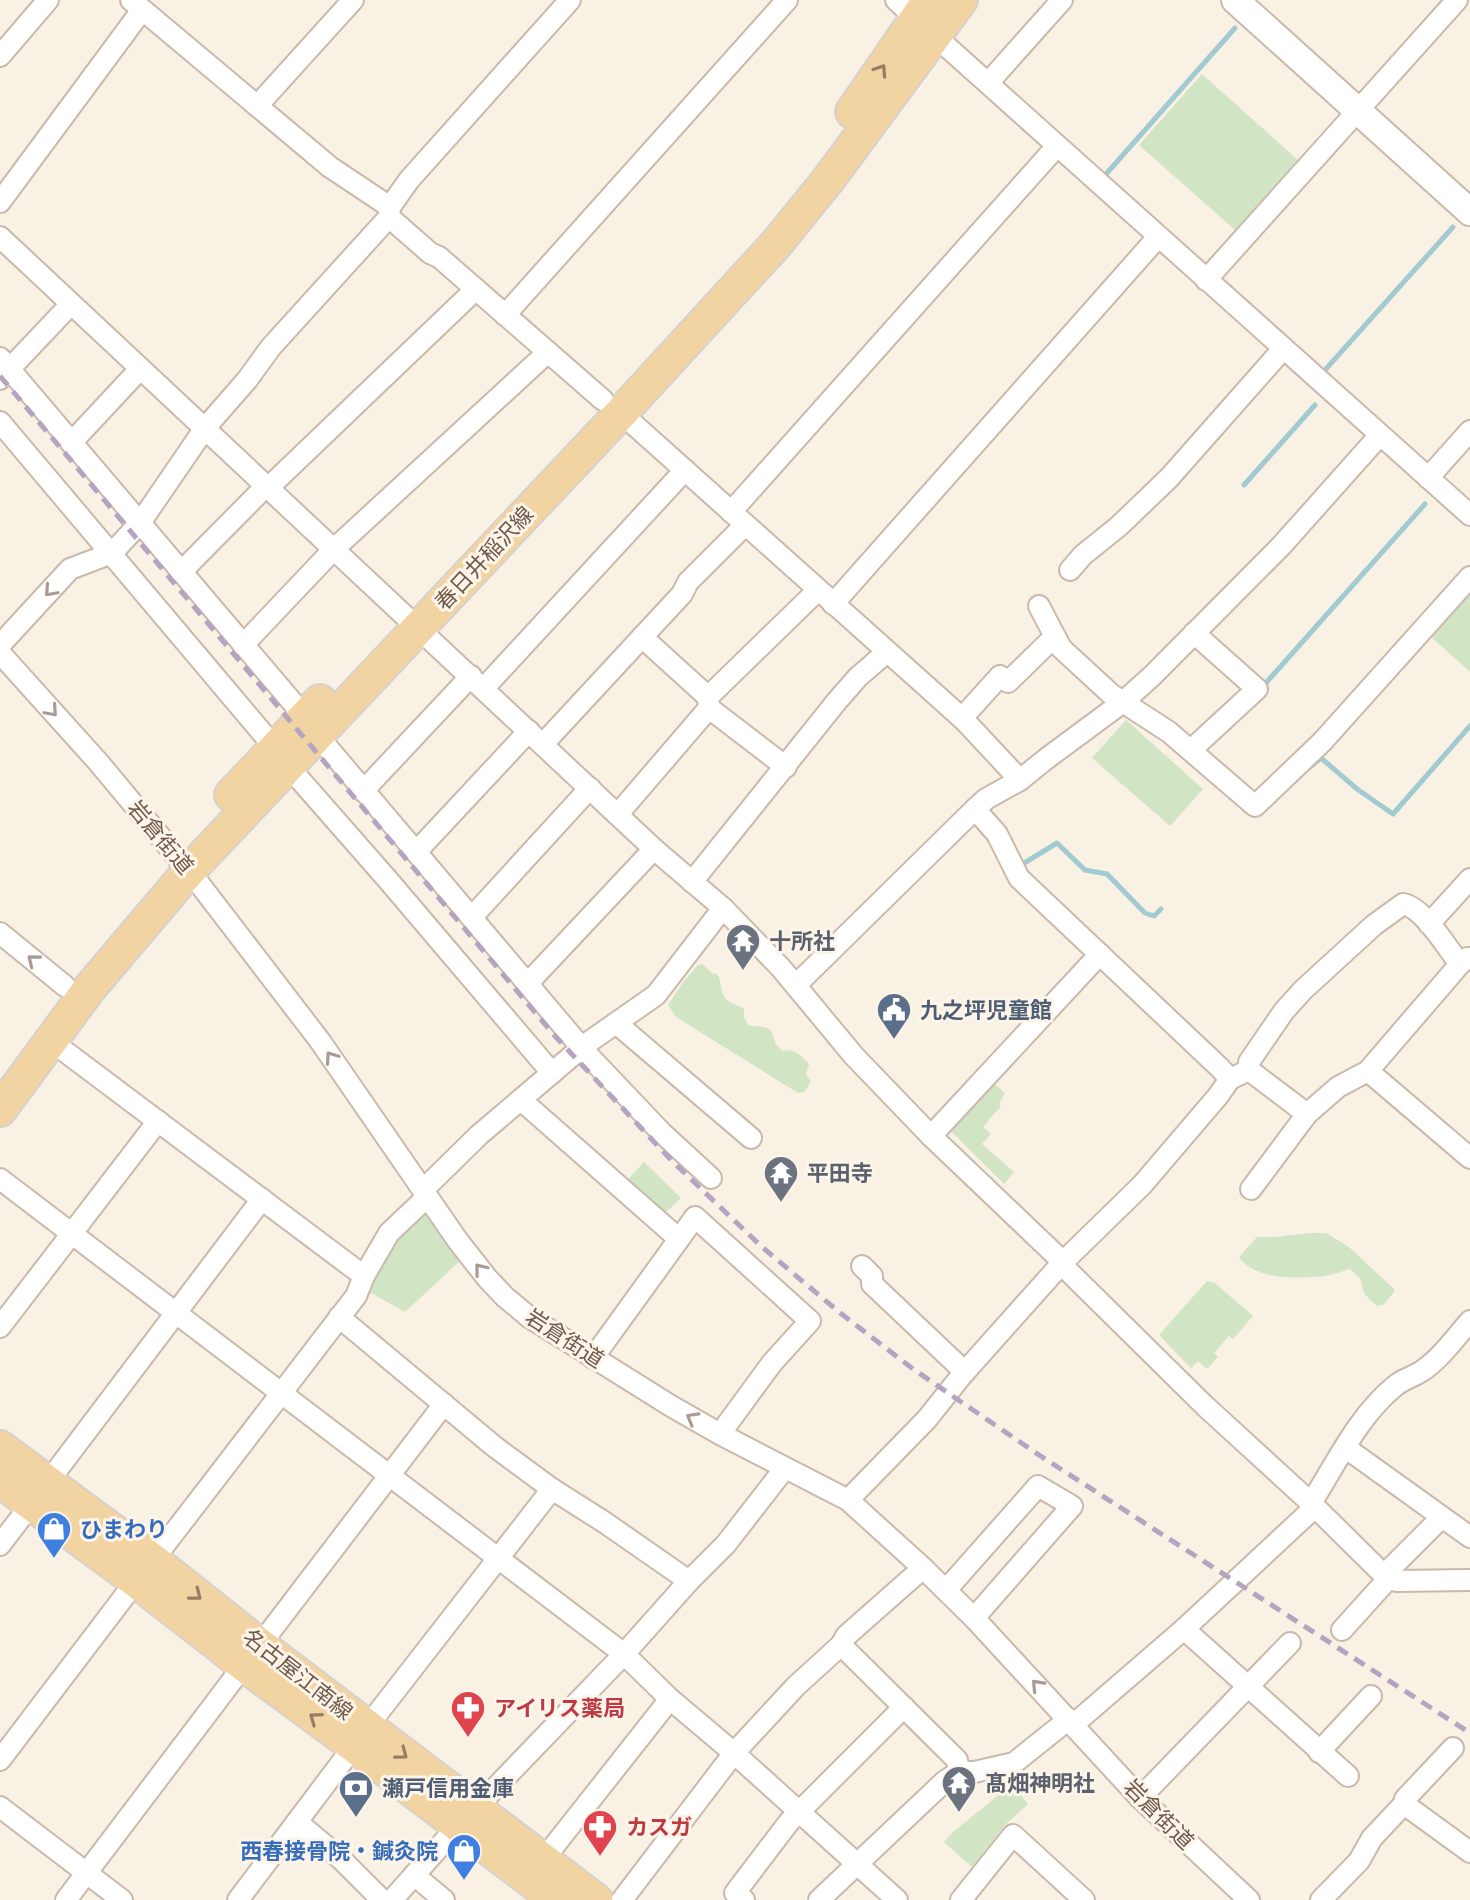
<svg xmlns="http://www.w3.org/2000/svg" width="1470" height="1900" viewBox="0 0 1470 1900" font-family="'Source Sans 3','Noto Sans JP',sans-serif">
<style>
.green{fill:#d1e5c4}
.lines{fill:none;stroke-linecap:round;stroke-linejoin:round}
.stream{stroke:#a2cad1;stroke-width:5}
.minor-casing{stroke:#c9b9ab;stroke-width:24}
.tertiary-casing{stroke:#c9b9ab;stroke-width:30}
.primary-casing{stroke:#d7d1cd;stroke-width:36}
.minor{stroke:#fff;stroke-width:20}
.tertiary{stroke:#fff;stroke-width:26}
.primary{stroke:#f2d4a2;stroke-width:32}
.rail{stroke:#b4a4c1;stroke-width:5;stroke-dasharray:12 8;stroke-linecap:butt}
.oneway{stroke:#967e66}
.oneway2{stroke:#a99b94}
.labels{text-anchor:middle;stroke-width:6;stroke-linejoin:round;paint-order:stroke}
.street-label{font-size:22px;fill:#6f594c;stroke:#fdf5e9}
.worship-label{font-size:22px;font-weight:bold;fill:#5b616d;stroke:#fdf5e9;text-anchor:start}
.service-label{font-size:22px;font-weight:bold;fill:#4e5e75;stroke:#fdf5e9;text-anchor:start}
.shop-label{font-size:22px;font-weight:bold;fill:#366cbe;stroke:#fdf5e9;text-anchor:start}
.health-label{font-size:22px;font-weight:bold;fill:#be3a42;stroke:#fdf5e9;text-anchor:start}
</style>
<rect width="100%" height="100%" fill="#f9f1e3"/>
<g class="green">
<path d="M 1202,74 L 1298,160 L 1235,230 L 1139,145 Z"/>
<path d="M 1470,592 L 1470,672 L 1430,636 Z"/>
<path d="M 1126,720 L 1203,789 L 1170,826 L 1092,758 Z"/>
<path d="M 702,964 L 712,973 L 717,974 C 722,981 720,993 726,999 C 730,1003 739,1006 744,1009 L 744,1017 L 748,1025 C 753,1026 764,1026 769,1029 C 775,1033 771,1043 783,1051 C 795,1048 801,1056 809,1064 L 806,1074 L 811,1082 L 804,1092 L 798,1093 L 676,1017 L 668,1005 L 684,981 L 698,965 Z"/>
<path d="M 990,1080 L 1005,1093 L 999,1103 L 1001,1106 L 983,1127 L 991,1134 L 982,1144 L 1014,1172 L 1004,1184 L 947,1127 Z"/>
<path d="M 644,1162 L 681,1198 L 661,1217 L 624,1184 Z"/>
<path d="M 422,1210 L 427,1211 L 462,1259 L 405,1312 L 364,1289 L 394,1236 Z"/>
<path d="M 1311,1233 L 1326,1233 L 1349,1247 L 1394,1289 L 1395,1291 L 1383,1305 L 1377,1306 L 1369,1299 L 1364,1293 L 1360,1278 L 1350,1269 C 1342,1271 1333,1275 1325,1276 C 1299,1279 1254,1280 1239,1257 L 1257,1237 L 1275,1237 Z"/>
<path d="M 1207,1281 L 1215,1283 L 1253,1316 L 1233,1339 L 1229,1336 L 1214,1353 L 1218,1357 L 1207,1369 L 1198,1361 L 1191,1368 L 1159,1335 Z"/>
<path d="M 1012,1784 L 1028,1804 L 1005,1825 L 972,1867 L 944,1842 L 952,1833 Z"/>
</g>
<g class="lines">
<g class="stream">
<path d="M 1107,173 L 1235,28"/>
<path d="M 1325,370 L 1453,227"/>
<path d="M 1244,485 L 1315,405"/>
<path d="M 1265,684 L 1425,504"/>
<path d="M 1310,767 L 1321,758 L 1357,789 L 1393,814 L 1470,726"/>
<path d="M 1021,865 L 1057,843 L 1085,870 L 1107,874 L 1145,913 L 1154,916 L 1161,909"/>
</g>
<defs>
<g id="minor">
<path d="M 131,0 L 330,167 L 390,207"/>
<path d="M 896,0 L 916,18"/>
<path d="M 935,36 L 1470,515"/>
<path d="M 0,56 L 48,0"/>
<path d="M 988,83 L 1062,0"/>
<path d="M 257,106 L 353,0"/>
<path d="M 0,202 L 142,10"/>
<path d="M 389,217 L 430,253 L 439,257 L 603,400"/>
<path d="M 0,237 L 654,849 L 723,908 L 781,968 L 854,1056 L 931,1136 L 1063,1262"/>
<path d="M 1206,280 L 1457,0"/>
<path d="M 505,315 L 787,0"/>
<path d="M 0,358 L 305,717"/>
<path d="M 0,379 L 71,304"/>
<path d="M 621,413 L 964,720 L 1020,780"/>
<path d="M 0,422 L 275,748"/>
<path d="M 71,443 L 140,369"/>
<path d="M 1428,478 L 1470,431"/>
<path d="M 269,487 L 476,289"/>
<path d="M 731,512 L 1057,146"/>
<path d="M 1070,570 L 1083,555 L 1119,526 L 1169,478 L 1283,349"/>
<path d="M 181,572 L 267,485"/>
<path d="M 833,604 L 1158,237"/>
<path d="M 1039,606 L 1061,648 L 1112,695 L 1169,732 L 1255,806 L 1322,742 L 1470,577"/>
<path d="M 642,637 L 708,697"/>
<path d="M 0,645 L 70,569 L 112,553 L 140,523 L 205,428 L 247,380 L 271,347 L 389,217 L 390,207 L 409,180 L 570,0"/>
<path d="M 243,645 L 334,549 L 548,352"/>
<path d="M 0,653 L 99,763 L 198,882 L 320,1041 L 458,1241 L 487,1278 L 505,1297 L 529,1317 L 671,1406 L 720,1434 L 848,1500 L 923,1568 L 974,1618 L 1140,1798 L 1249,1900"/>
<path d="M 484,688 L 685,470"/>
<path d="M 709,708 L 786,767"/>
<path d="M 962,718 L 1000,676 L 1008,682 L 1048,643 L 1057,640"/>
<path d="M 317,735 L 586,1053 L 661,1132 L 711,1178"/>
<path d="M 543,744 L 682,594 L 688,582 L 745,525"/>
<path d="M 1191,750 L 1257,689 L 1194,633"/>
<path d="M 288,766 L 388,880 L 552,1073"/>
<path d="M 363,791 L 471,676"/>
<path d="M 975,809 L 997,834 L 1019,878 L 1220,1068 L 1230,1079"/>
<path d="M 618,814 L 709,708 L 708,697 L 818,590"/>
<path d="M 416,852 L 529,731"/>
<path d="M 692,882 L 837,701 L 858,677 L 887,652"/>
<path d="M 472,917 L 590,788"/>
<path d="M 1429,924 L 1470,879"/>
<path d="M 0,933 L 65,986"/>
<path d="M 528,983 L 654,849"/>
<path d="M 796,985 L 975,809 L 986,799 L 1020,780 L 1046,759 L 1123,702 L 1152,676 L 1282,545 L 1380,435"/>
<path d="M 616,1023 L 751,1138"/>
<path d="M 51,1041 L 364,1276"/>
<path d="M 1249,1070 L 1249,1062 L 1284,1011 L 1303,990 L 1374,925 L 1403,904 C 1423,907 1447,948 1460,964"/>
<path d="M 1368,1071 L 1470,1158"/>
<path d="M 521,1100 L 679,1239"/>
<path d="M 931,1136 L 1100,954"/>
<path d="M 0,1179 L 624,1654 L 670,1699 L 734,1753 L 897,1900"/>
<path d="M 424,1189 L 479,1135 L 586,1044 L 656,995 L 723,908"/>
<path d="M 1251,1189 L 1307,1114 L 1338,1087 L 1368,1071 L 1460,964 L 1467,958 L 1470,958"/>
<path d="M 1061,1264 L 1205,1406 L 1311,1503 L 1388,1579 L 1397,1581 L 1470,1580"/>
<path d="M 862,1266 L 872,1276 L 872,1284 L 965,1372"/>
<path d="M 339,1317 L 495,1447 L 552,1489 L 604,1522 L 689,1581"/>
<path d="M 0,1327 L 158,1121"/>
<path d="M 593,1358 L 695,1217 L 810,1321 L 772,1363 L 720,1434"/>
<path d="M 1346,1448 L 1470,1537"/>
<path d="M 48,1482 L 262,1199"/>
<path d="M 848,1500 L 927,1419 L 962,1375 L 1063,1262 L 1142,1185 L 1218,1096 L 1230,1079 L 1249,1070 L 1307,1114"/>
<path d="M 1311,1503 C 1336,1464 1358,1416 1395,1386 C 1403,1379 1413,1377 1422,1371 C 1441,1358 1455,1338 1470,1321"/>
<path d="M 0,1545 L 32,1503"/>
<path d="M 153,1560 L 356,1296 L 364,1276 L 389,1233 L 427,1197"/>
<path d="M 1384,1575 L 1441,1518"/>
<path d="M 946,1590 L 1038,1486 L 1072,1506 L 974,1618"/>
<path d="M 1184,1629 L 1348,1776"/>
<path d="M 1342,1630 L 1388,1579"/>
<path d="M 260,1645 L 444,1404"/>
<path d="M 841,1645 L 957,1760 L 959,1772"/>
<path d="M 1074,1724 L 1184,1629 L 1315,1507"/>
<path d="M 367,1727 L 552,1489"/>
<path d="M 1319,1752 L 1371,1696"/>
<path d="M 0,1760 L 136,1581"/>
<path d="M 1140,1798 L 1290,1643"/>
<path d="M 1404,1804 L 1405,1799 L 1453,1748"/>
<path d="M 0,1807 L 122,1900"/>
<path d="M 475,1809 L 624,1654 L 689,1581 L 726,1544 L 785,1468"/>
<path d="M 297,1822 L 341,1859 L 382,1900"/>
<path d="M 543,1860 L 670,1699"/>
<path d="M 414,1875 L 444,1900"/>
<path d="M 66,1900 L 244,1665"/>
<path d="M 238,1900 L 354,1746"/>
<path d="M 392,1900 L 458,1826"/>
<path d="M 622,1900 L 734,1753 L 796,1686 L 841,1645 L 846,1636 L 923,1568"/>
<path d="M 744,1900 L 735,1893 L 789,1822 L 904,1707"/>
<path d="M 819,1900 L 945,1781 L 959,1772 L 974,1772 L 1014,1763 L 1069,1719"/>
<path d="M 961,1900 L 1013,1835 L 1084,1900"/>
<path d="M 1321,1900 L 1359,1861 L 1372,1838 L 1404,1804 L 1470,1852"/>
</g>
<path id="tertiary" d="M 1235,0 L 1470,212"/>
<g id="primary">
<path d="M 852,112 L 929,0"/>
<path d="M 231,795 L 320,701"/>
<path d="M 0,1110 L 89,989 L 189,871 L 621,413 L 777,243 L 828,180 L 961,0"/>
<path d="M 0,1447 L 153,1560 L 260,1645 L 596,1900"/>
<path d="M 0,1481 L 136,1581 L 244,1665 L 354,1746 L 556,1900"/>
</g>
</defs>
<use href="#minor" class="minor-casing"/>
<use href="#tertiary" class="tertiary-casing"/>
<use href="#primary" class="primary-casing"/>
<use href="#minor" class="minor"/>
<use href="#tertiary" class="tertiary"/>
<use href="#primary" class="primary"/>
<path class="rail" d="M 0,376 L 554,1035 L 672,1161 L 762,1247 L 839,1312 L 913,1369 L 1039,1455 L 1470,1733"/>
</g>
<defs><path id="oneway-chevron" d="M-2-3.5L2.5 0L-2 3.5" fill="none" stroke-width="1.6" stroke-linecap="round" stroke-linejoin="round" transform="scale(2)"/></defs>
<g class="oneway">
<use href="#oneway-chevron" transform="translate(881 70) rotate(-56)"/>
<use href="#oneway-chevron" transform="translate(196 1595) rotate(38)"/>
<use href="#oneway-chevron" transform="translate(315 1718) rotate(-144)"/>
<use href="#oneway-chevron" transform="translate(402 1754) rotate(37)"/>
</g>
<g class="oneway2">
<use href="#oneway-chevron" transform="translate(50 591) rotate(132)"/>
<use href="#oneway-chevron" transform="translate(52 711) rotate(48)"/>
<use href="#oneway-chevron" transform="translate(33 960) rotate(-141)"/>
<use href="#oneway-chevron" transform="translate(331 1057) rotate(-125)"/>
<use href="#oneway-chevron" transform="translate(480 1269) rotate(-129)"/>
<use href="#oneway-chevron" transform="translate(692 1418) rotate(-150)"/>
<use href="#oneway-chevron" transform="translate(1037 1685) rotate(-133)"/>
</g>
<defs>
<symbol id="temple-pin" viewBox="-11 -11 22 30"><path d="M0 17L-7.5 6A9.5 9.5 0 1 1 7.5 6Z" fill="#6b7280" stroke="#fdf5e9"/><path d="M0-6L5-2H3V0L6.5 2.5H4V6H1.5V3h-3V6H-4V2.5H-6.5L-3 0V-2H-5Z" fill="#fff"/></symbol>
<symbol id="civic-pin" viewBox="-11 -11 22 30"><path d="M0 17L-7.5 6A9.5 9.5 0 1 1 7.5 6Z" fill="#5c6f8a" stroke="#fdf5e9"/><path d="M-.6-6.5H3V-4.5H.6V-3L4-1V1h2V6H-6V1h2V-1L-.6-3ZM-1.2 2.5V6h2.4V2.5Z" fill="#fff"/></symbol>
<symbol id="shop-pin" viewBox="-11 -11 22 30"><path d="M0 17L-7.5 6A9.5 9.5 0 1 1 7.5 6Z" fill="#3f7fe0" stroke="#fdf5e9"/><path d="M-5-2.5h2.3a2.7 3.5 0 0 1 5.4 0H5L5.5 6h-11ZM-1.5-2.5h3a1.5 2.3 0 0 0-3 0Z" fill="#fff"/></symbol>
<symbol id="pharmacy-pin" viewBox="-11 -11 22 30"><path d="M0 17L-7.5 6A9.5 9.5 0 1 1 7.5 6Z" fill="#e0444e" stroke="#fdf5e9"/><path d="M-2-6h4v4h4v4h-4v4h-4v-4h-4v-4h4Z" fill="#fff"/></symbol>
<symbol id="bank-pin" viewBox="-11 -11 22 30"><path d="M0 17L-7.5 6A9.5 9.5 0 1 1 7.5 6Z" fill="#5c6f8a" stroke="#fdf5e9"/><path d="M-6-4H6V4H-6ZM0-2.3a2.3 2.3 0 1 0 0 4.6a2.3 2.3 0 1 0 0-4.6Z" fill="#fff"/></symbol>
</defs>
<g fill-rule="evenodd">
<use href="#temple-pin" x="723" y="921" width="40" height="54"/>
<use href="#civic-pin" x="874" y="990" width="40" height="54"/>
<use href="#temple-pin" x="761" y="1153" width="40" height="54"/>
<use href="#shop-pin" x="34" y="1509" width="40" height="54"/>
<use href="#pharmacy-pin" x="448" y="1688" width="40" height="54"/>
<use href="#temple-pin" x="939" y="1763" width="40" height="54"/>
<use href="#bank-pin" x="336" y="1768" width="40" height="54"/>
<use href="#pharmacy-pin" x="580" y="1807" width="40" height="54"/>
<use href="#shop-pin" x="444" y="1831" width="40" height="54"/>
</g>
<g class="labels">
<g class="street-label">
<text transform="translate(484 558) rotate(-47)" y="8">春日井稲沢線</text>
<text transform="translate(161 837) rotate(50)" y="8">岩倉街道</text>
<text transform="translate(565 1338) rotate(33)" y="8">岩倉街道</text>
<text transform="translate(298 1674) rotate(38)" y="8">名古屋江南線</text>
<text transform="translate(1159 1814) rotate(45)" y="8">岩倉街道</text>
</g>
<g class="worship-label">
<text x="769" y="949">十所社</text>
<text x="807" y="1181">平田寺</text>
<text x="985" y="1791">髙畑神明社</text>
</g>
<g class="service-label">
<text x="920" y="1018">九之坪児童館</text>
<text x="382" y="1796">瀬戸信用金庫</text>
</g>
<g class="shop-label">
<text x="80" y="1537">ひまわり</text>
<text x="438" y="1859" text-anchor="end">西春接骨院・鍼灸院</text>
</g>
<g class="health-label">
<text x="494" y="1716">アイリス薬局</text>
<text x="626" y="1835">カスガ</text>
</g>
</g>
</svg>
